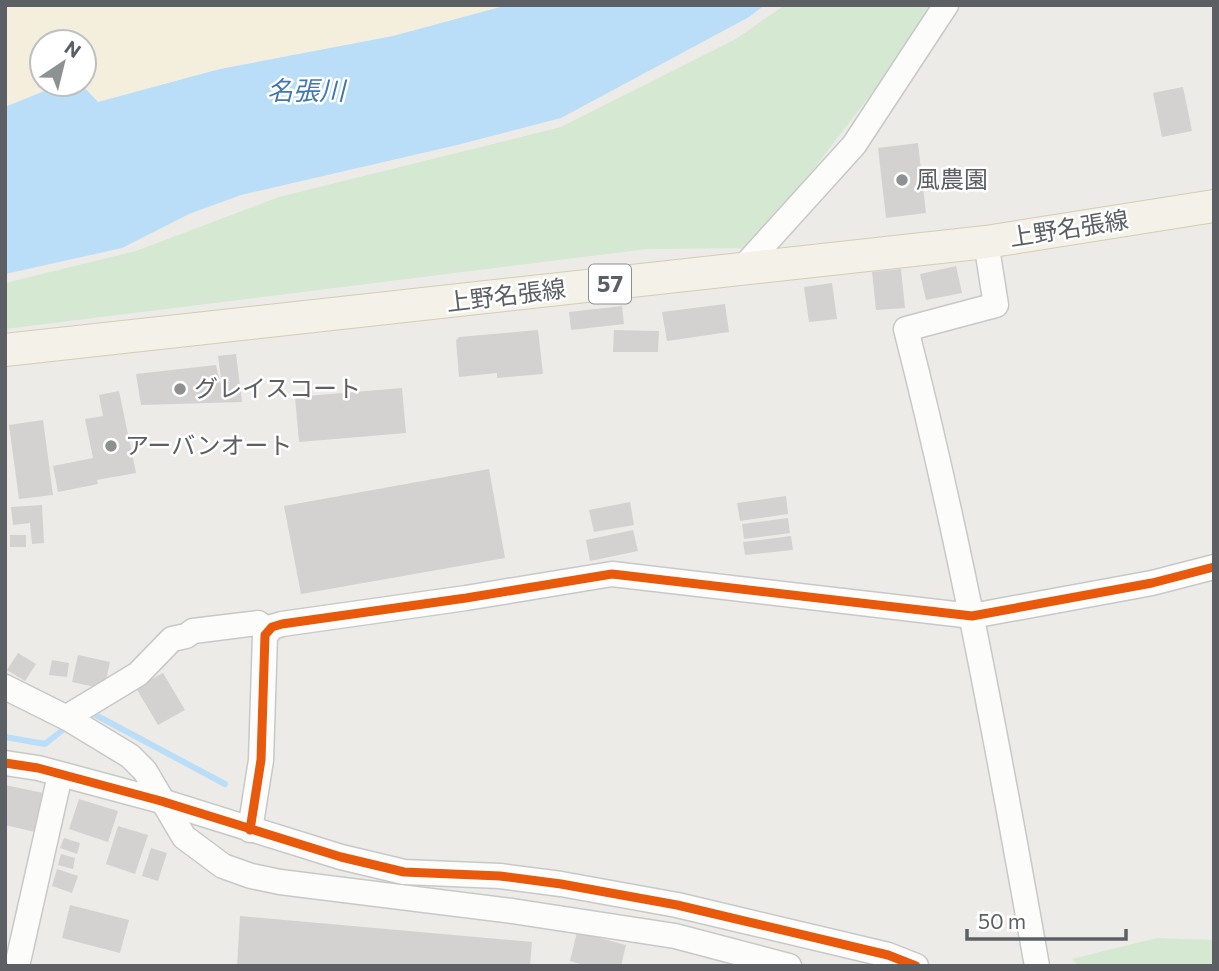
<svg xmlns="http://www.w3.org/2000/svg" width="1219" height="971" viewBox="0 0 1219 971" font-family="Commissioner,'Noto Sans JP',sans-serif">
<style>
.green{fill:#d4e8d2}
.sand{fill:#f4eedd}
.water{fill:#badef7}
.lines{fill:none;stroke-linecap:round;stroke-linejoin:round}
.stream{stroke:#badef7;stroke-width:6}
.building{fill:#d3d2d0}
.minor-casing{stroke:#c8c8c8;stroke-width:27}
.major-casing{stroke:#d4ccb5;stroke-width:34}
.minor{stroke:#fcfcfb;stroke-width:24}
.major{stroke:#f3f1e8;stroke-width:32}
.cycleway-casing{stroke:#fff;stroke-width:13}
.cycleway{stroke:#e8590c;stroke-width:9}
.poi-dot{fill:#8e9192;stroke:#fff;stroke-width:2.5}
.labels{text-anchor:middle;stroke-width:5;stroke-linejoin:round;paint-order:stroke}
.shield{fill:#fff;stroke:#8d9093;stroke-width:2}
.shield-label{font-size:23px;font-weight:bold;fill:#5c6065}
.poi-label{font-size:24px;fill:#5c6065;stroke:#fff;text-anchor:start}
.street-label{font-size:24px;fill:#5c6065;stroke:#fff}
.water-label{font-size:26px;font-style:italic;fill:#4178b1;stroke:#fff}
</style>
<rect width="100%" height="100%" fill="#ecebe7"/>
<g class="green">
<path d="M 785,5 L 931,5 L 875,89 L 753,248 L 647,249 L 5,329 L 5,283 L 136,251 L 279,197 L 561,127 L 736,39 Z"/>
<path d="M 1157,938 L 1214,940 L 1214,966 L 1079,966 L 1072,959 Z"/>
</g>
<path class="sand" d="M 5,5 L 508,5 L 393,36 L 220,69 L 98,102 L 81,84 L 84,84 L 84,42 L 42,42 L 42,84 L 62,84 L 5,107 Z"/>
<path class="water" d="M 508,5 L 765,5 L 749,17 L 561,118 L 457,145 L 241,195 L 189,214 L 122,248 L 5,274 L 5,107 L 62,84 L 81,84 L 98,102 L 220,69 L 393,36 Z"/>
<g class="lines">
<g class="stream">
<path d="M 87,714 L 90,712 L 225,784"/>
<path d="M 5,737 L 45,744 L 69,725"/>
</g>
</g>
<g class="building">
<path d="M 1183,87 L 1192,131 L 1162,137 L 1153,93 Z"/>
<path d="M 918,143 L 926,213 L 886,218 L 878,148 Z"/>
<path d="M 956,266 L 962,293 L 926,300 L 920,274 Z"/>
<path d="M 901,269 L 905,308 L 876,310 L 872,272 Z"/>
<path d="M 832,283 L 837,319 L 809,322 L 804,287 Z"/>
<path d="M 725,304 L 729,332 L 667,341 L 662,312 Z"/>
<path d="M 622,306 L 624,324 L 571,330 L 569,312 Z"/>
<path d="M 538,330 L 543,374 L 497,378 L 497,373 L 459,377 L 456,340 L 459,337 Z"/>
<path d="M 614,330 L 659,331 L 658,352 L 613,352 Z"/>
<path d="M 236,354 L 242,402 L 141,405 L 136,374 L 216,365 L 223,394 L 218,356 Z"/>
<path d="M 402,388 L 406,433 L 299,442 L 295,397 Z"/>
<path d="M 119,391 L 136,473 L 97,480 L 98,484 L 58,492 L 53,466 L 93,458 L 85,419 L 103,416 L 99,395 Z"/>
<path d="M 43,420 L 53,495 L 19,499 L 9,425 Z"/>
<path d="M 489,469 L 505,558 L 301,594 L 284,506 Z"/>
<path d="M 786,496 L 788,514 L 740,521 L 737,503 Z"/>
<path d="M 630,502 L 634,525 L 594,532 L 589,510 Z"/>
<path d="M 42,505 L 44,543 L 32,544 L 30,523 L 13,525 L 11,507 Z"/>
<path d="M 788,518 L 790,533 L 744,539 L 742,524 Z"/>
<path d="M 633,530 L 638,551 L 590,561 L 586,540 Z"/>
<rect x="10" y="535" width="16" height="12"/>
<path d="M 791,536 L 793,550 L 745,555 L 743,542 Z"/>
<path d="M 18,653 L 36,664 L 25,681 L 7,670 Z"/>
<path d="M 78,655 L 110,662 L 104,689 L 72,682 Z"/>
<path d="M 52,660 L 69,663 L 67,677 L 49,675 Z"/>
<path d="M 163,673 L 185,710 L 158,725 L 136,688 Z"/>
<path d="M 5,785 L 43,793 L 35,832 L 5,825 Z"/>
<path d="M 79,799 L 118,811 L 108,842 L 69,829 Z"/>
<path d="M 118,826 L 148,835 L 135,874 L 106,864 Z"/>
<path d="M 64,838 L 80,843 L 77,854 L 60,848 Z"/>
<path d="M 151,848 L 167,853 L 158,881 L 142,876 Z"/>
<path d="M 61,854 L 75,858 L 73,869 L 58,865 Z"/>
<path d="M 57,869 L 78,876 L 72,893 L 52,886 Z"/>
<path d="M 70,905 L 129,920 L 120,953 L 62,938 Z"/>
<path d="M 240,916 L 532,942 L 530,966 L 237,966 Z"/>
<path d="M 577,932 L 626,945 L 621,966 L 587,966 L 570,961 Z"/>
</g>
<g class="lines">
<defs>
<g id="minor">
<path d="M 986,242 L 996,305 L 906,329 C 960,540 999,752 1037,966"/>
<path d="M 740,271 L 854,145 L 946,5"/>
<path d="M 5,687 L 69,719 L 130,756 L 145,771 L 184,837 L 223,866 L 251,876 L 280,882 L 512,911 L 675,936 L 789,966"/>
<path d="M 67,717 L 138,674 L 172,639 L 186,636 L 193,631 L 258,623 L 269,631"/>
<path d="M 5,763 L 38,768 L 161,801 L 341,857 L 404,872 L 500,876 L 561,884 L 677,905 L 888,955 L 916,966"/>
<path d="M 250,830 L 261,760 L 265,635 L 272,627 L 282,624 L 466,598 L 612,574 L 972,616 L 1152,583 L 1214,567"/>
<path d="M 17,966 L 60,775"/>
</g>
<path id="major" d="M 5,350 L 986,242 L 1214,206"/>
</defs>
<use href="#minor" class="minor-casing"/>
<use href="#major" class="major-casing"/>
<use href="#minor" class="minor"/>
<use href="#major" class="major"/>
<defs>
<g id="cycleway">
<path d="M 5,763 L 38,768 L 161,801 L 341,857 L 404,872 L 500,876 L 561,884 L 677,905 L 888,955 L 916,966"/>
<path d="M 250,830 L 261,760 L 265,635 L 272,627 L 282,624 L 466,598 L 612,574 L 972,616 L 1152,583 L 1214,567"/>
</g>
</defs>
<use href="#cycleway" class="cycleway-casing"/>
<use href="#cycleway" class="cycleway"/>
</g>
<g class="poi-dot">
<circle cx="902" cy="180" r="7"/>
<circle cx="180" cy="389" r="7"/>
<circle cx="111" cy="446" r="7"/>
</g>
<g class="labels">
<rect class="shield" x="589" y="264.5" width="42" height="39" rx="5"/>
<g class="shield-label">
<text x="610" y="292">57</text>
</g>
<g class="poi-label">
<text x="916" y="188">風農園</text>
<text x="194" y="397">グレイスコート</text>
<text x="125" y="454">アーバンオート</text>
</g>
<g class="street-label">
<text transform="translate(1069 229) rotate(-9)" y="8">上野名張線</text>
<text transform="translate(506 296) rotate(-7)" y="8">上野名張線</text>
</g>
<g class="water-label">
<text x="306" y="100">名張川</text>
</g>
</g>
<rect width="1219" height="971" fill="none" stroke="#5c6065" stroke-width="14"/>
<g transform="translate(63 63) rotate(35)"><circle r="33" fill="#ffffff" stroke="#bebfc1" stroke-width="2"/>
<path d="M0-5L12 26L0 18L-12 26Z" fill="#8e9192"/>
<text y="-10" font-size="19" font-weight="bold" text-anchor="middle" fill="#5c6065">N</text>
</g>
<path d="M967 929v10h159v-10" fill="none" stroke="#5c6065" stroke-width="3.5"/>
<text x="978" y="929" font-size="21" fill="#5c6065" stroke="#ffffff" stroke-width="5" paint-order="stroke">50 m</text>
</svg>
